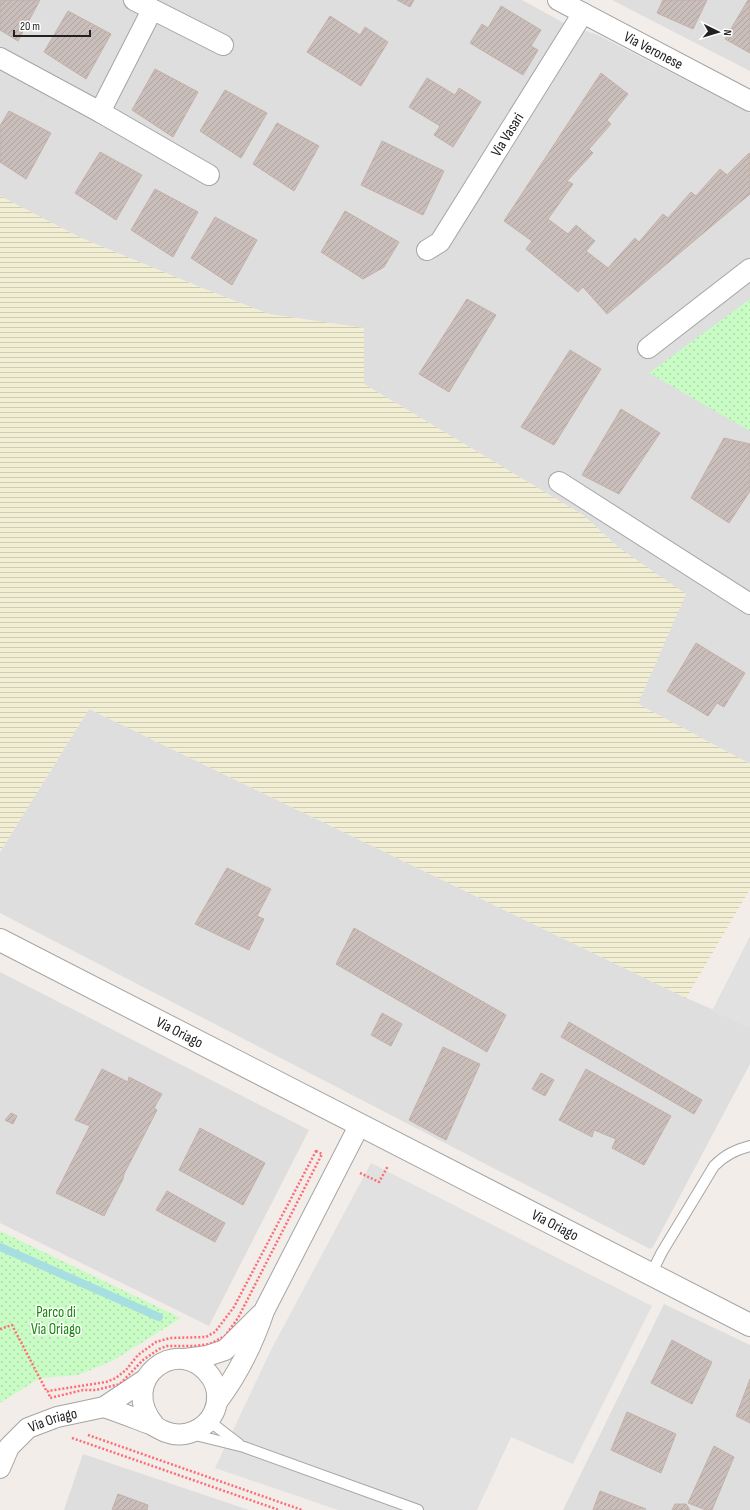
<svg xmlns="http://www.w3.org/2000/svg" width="750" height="1510" viewBox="0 0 750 1510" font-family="'Sofia Sans Condensed',sans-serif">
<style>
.residential{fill:#dfdede}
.farmland{fill:url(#farmland-rules)}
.park{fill:url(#park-dots)}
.parking{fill:#e1e1e1}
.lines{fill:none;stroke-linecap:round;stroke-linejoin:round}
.stream{stroke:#a7dee1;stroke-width:8}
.building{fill:url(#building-hatch);stroke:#c4b0a9}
.service-casing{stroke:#a5a5a5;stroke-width:12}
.minor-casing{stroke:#a5a5a5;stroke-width:22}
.tertiary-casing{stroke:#a5a5a5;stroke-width:24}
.path{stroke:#ff6c76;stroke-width:2.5;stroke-dasharray:2 2;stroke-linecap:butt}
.service{stroke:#fff;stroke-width:10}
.minor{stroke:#fff;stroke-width:20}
.tertiary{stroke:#fff;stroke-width:22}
.labels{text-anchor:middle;stroke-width:3;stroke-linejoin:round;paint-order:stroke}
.street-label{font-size:15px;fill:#212121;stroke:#fff}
.park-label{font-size:15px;fill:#128807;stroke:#fff}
</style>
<defs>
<pattern id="farmland-rules" width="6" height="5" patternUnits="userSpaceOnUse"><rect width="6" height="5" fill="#f1eed3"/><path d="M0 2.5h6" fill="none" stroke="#ceccb5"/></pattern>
<pattern id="park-dots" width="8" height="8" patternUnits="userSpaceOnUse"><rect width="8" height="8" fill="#c9fcc4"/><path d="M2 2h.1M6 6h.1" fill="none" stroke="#acd8a8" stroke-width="1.8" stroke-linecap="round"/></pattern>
<pattern id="building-hatch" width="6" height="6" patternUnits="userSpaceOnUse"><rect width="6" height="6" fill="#cabeba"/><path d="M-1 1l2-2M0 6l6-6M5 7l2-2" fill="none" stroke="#ada3a0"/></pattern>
</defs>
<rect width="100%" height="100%" fill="#f2ede8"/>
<g class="residential">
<path d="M 0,0 L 522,0 L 566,24 L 598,35 L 750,113 L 750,764 L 638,704 L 618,547 L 583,515 L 364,384 L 364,328 L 269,314 L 202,288 L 79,237 L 0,196 Z"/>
<path d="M 612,0 L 750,0 L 750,71 L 641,15 Z"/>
<path d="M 89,709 L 686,998 L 750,1025 L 750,1064 L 653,1247 L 650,1249 L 0,913 L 0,852 Z"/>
<path d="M 0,972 L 309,1130 L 209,1326 L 0,1223 Z"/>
<path d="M 664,1304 L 750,1345 L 750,1510 L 563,1510 Z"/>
<path d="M 83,1454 L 249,1510 L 64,1510 Z"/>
</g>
<path class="farmland" d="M 0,196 L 79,237 L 202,288 L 269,314 L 364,328 L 364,384 L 583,515 L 618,547 L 686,594 L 638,704 L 750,764 L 750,889 L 686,998 L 89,709 L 0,852 Z"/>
<g class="park">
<path d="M 750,299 L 750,431 L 649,373 Z"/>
<path d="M 0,1231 L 181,1318 L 114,1360 L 78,1375 L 40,1378 L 0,1403 Z"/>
</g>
<g class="parking">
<path d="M 750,936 L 750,1028 L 712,1011 Z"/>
<path d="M 371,1163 L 652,1306 L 573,1464 L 511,1437 L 477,1510 L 338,1510 L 215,1468 L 272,1348 Z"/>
</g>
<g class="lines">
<path class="stream" d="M 0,1247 L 159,1317"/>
</g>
<g class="building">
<path d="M 0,0 L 40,0 L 18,41 L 0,30 Z"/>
<path d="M 397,0 L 414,0 L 410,7 Z"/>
<path d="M 663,0 L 707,0 L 693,29 L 657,13 Z"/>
<path d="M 748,0 L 750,0 L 750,53 L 725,39 Z"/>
<path d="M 501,6 L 541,30 L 531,46 L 538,50 L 523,75 L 470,43 L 482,24 L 488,28 Z"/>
<path d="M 68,11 L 111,34 L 86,79 L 44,52 Z"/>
<path d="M 330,16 L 360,35 L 365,27 L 388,42 L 361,86 L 307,52 Z"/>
<path d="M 155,69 L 198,92 L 173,137 L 132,110 Z"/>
<path d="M 601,73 L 628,94 L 607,120 L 611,124 L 589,149 L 593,153 L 567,181 L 573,184 L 548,219 L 568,234 L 576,225 L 595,241 L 586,251 L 608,268 L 635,238 L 639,242 L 663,214 L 668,218 L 691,192 L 696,196 L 720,169 L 727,175 L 749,153 L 750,154 L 750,194 L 607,314 L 583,287 L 578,292 L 526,249 L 532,241 L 504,221 Z"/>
<path d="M 427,78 L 455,95 L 459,88 L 481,102 L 453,147 L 434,135 L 440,126 L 409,107 Z"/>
<path d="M 225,90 L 267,113 L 241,158 L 200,131 Z"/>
<path d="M 9,111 L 51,133 L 26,179 L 0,162 L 0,126 Z"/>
<path d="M 277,123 L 319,146 L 294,191 L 253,164 Z"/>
<path d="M 382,141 L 444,171 L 423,215 L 361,185 Z"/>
<path d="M 100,152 L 142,175 L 116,220 L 75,193 Z"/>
<path d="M 155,189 L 198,212 L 173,257 L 131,230 Z"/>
<path d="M 345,211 L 399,242 L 384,267 L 363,279 L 321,252 Z"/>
<path d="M 215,217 L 257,240 L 232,285 L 191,258 Z"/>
<path d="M 467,299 L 496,315 L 449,392 L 419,374 Z"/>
<path d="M 570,350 L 601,369 L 554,445 L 521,427 Z"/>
<path d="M 621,409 L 660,433 L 619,494 L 582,475 Z"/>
<path d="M 724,438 L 750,444 L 750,491 L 729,523 L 691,498 Z"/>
<path d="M 696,643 L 745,673 L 724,707 L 717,703 L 708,716 L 667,691 Z"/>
<path d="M 227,868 L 271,889 L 257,916 L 264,919 L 249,950 L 195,924 Z"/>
<path d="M 354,928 L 506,1015 L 487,1052 L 336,964 Z"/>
<path d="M 382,1013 L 402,1024 L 391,1046 L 371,1035 Z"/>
<path d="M 569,1022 L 702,1100 L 694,1114 L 561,1037 Z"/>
<path d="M 443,1047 L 480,1064 L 446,1140 L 409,1120 Z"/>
<path d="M 102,1069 L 128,1082 L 129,1077 L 162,1094 L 154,1108 L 157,1110 L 124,1174 L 123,1179 L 104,1216 L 56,1193 L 90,1126 L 75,1120 Z"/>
<path d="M 586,1069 L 671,1116 L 644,1165 L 612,1148 L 616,1139 L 594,1130 L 592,1137 L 559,1120 Z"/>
<path d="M 541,1073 L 554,1080 L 545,1096 L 532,1089 Z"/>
<path d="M 11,1113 L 17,1116 L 13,1124 L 5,1120 Z"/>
<path d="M 200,1128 L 265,1163 L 243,1205 L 179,1170 Z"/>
<path d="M 167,1191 L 225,1223 L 215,1242 L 156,1210 Z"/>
<path d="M 672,1340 L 712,1362 L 692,1404 L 651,1383 Z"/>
<path d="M 750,1379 L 750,1423 L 736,1416 Z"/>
<path d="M 627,1412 L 676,1434 L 661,1473 L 611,1450 Z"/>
<path d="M 714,1446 L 734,1457 L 712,1510 L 706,1510 L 688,1503 Z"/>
<path d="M 600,1491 L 646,1509 L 593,1510 Z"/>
<path d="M 118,1494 L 148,1505 L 147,1510 L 112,1510 Z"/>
<path d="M 675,1504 L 686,1504 L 690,1510 L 672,1510 Z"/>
</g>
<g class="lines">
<defs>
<g id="service">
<path d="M 651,1274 L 662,1252 L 714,1166 C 725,1155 735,1150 750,1146"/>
<path d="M 209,1421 L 239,1444"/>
<path d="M 191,1434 L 244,1447 L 418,1510"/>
</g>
<g id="minor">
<path d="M 134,0 L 223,45"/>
<path id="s1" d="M 558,0 L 750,101"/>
<path d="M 0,58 L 100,112 L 152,10"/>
<path d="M 100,112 L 209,175"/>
<path id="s2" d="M 427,250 L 440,242 L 583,13"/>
<path d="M 648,348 L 750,269"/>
<path d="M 559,482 L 750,604"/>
<path d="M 185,1359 L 207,1356 L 225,1350 L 260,1315"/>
<path d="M 217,1402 C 238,1374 253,1344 264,1311 L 359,1126"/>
<path d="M 104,1407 C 119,1412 134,1418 150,1424 C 155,1426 160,1430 166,1432 C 184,1439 206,1430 214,1412 C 219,1401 218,1387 211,1377 C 180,1332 115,1379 155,1426"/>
<path id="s3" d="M 0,1468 L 9,1447 L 28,1428 L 57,1417 L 104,1407 L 146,1379"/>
</g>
<g id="tertiary">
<path id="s4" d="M 0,940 L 750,1325"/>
</g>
</defs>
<use href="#service" class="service-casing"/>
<use href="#minor" class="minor-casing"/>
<use href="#tertiary" class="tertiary-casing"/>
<g class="path">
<path d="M 316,1151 L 322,1154 L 238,1318 L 225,1336 L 210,1344 L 194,1346 L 167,1346 L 159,1349 L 143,1360 L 120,1384 L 96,1390 L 83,1390 L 50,1398 L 48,1391 L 106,1382 L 116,1378 L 126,1370 L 138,1355 L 156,1342 L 170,1338 L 206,1337 L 215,1332 L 234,1307 Z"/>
<path d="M 360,1173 L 379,1182 L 388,1166"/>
<path d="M 0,1329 L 12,1325 L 47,1392"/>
<path d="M 88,1435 L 302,1510"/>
<path d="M 72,1438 L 279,1510"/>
</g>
<use href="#service" class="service"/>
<use href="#minor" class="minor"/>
<use href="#tertiary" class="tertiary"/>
</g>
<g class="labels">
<g class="street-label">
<text dy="5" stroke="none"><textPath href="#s1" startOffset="108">Via Veronese</textPath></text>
<text dy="5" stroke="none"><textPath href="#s2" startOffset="142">Via Vasari</textPath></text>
<text dy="5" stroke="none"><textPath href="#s4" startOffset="202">Via Oriago</textPath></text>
<text dy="5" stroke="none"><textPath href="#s4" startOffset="624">Via Oriago</textPath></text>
<text dy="5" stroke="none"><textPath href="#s3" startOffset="76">Via Oriago</textPath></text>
</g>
<g class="park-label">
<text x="56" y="1317">Parco di<tspan x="56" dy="17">Via Oriago</tspan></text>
</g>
</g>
<g transform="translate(718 32) rotate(95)" stroke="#ffffff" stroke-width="3" paint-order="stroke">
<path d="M0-3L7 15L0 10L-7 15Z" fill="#212121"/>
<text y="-6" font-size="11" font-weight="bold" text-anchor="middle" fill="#212121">N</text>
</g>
<path d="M14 30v6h76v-6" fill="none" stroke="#212121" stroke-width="2"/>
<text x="20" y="30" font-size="12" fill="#212121" stroke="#ffffff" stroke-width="3" paint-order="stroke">20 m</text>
</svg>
